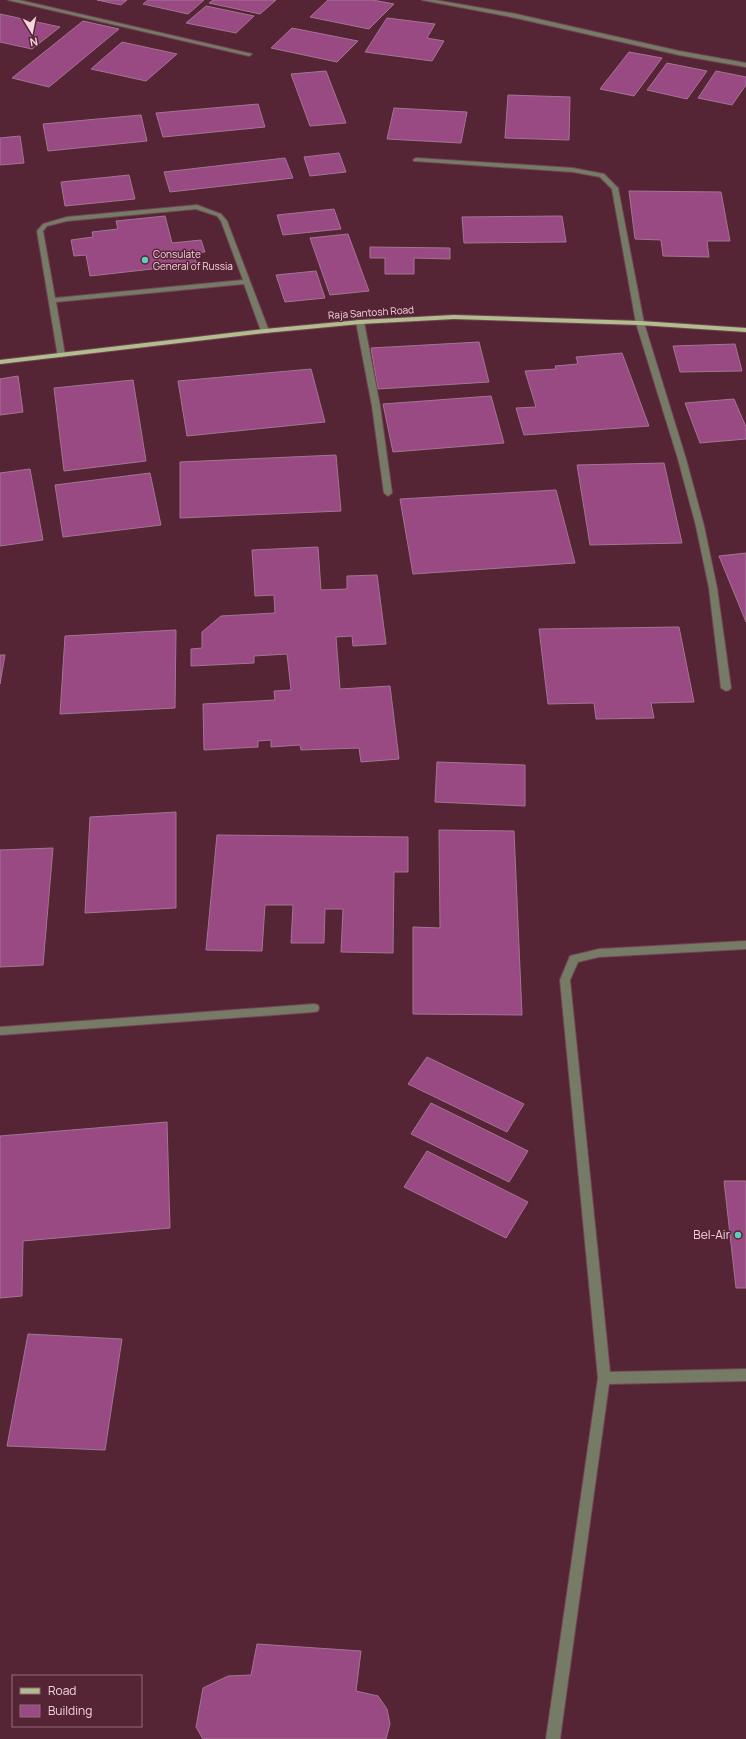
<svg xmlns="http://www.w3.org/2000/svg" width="746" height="1739" viewBox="0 0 746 1739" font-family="Manrope,sans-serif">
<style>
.building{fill:#994a82;stroke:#a47494}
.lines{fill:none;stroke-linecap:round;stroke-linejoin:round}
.minor-casing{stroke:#724554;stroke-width:2}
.major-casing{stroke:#724554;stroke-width:2}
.minor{fill:#757b65;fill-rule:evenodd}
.major{fill:#b1bd8f;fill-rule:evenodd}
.poi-dot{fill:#5dceb9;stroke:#552536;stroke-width:1.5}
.labels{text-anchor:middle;stroke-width:3;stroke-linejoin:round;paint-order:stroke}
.far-poi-label{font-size:10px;fill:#f5d5dd;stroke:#552536;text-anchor:start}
.far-street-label{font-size:10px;fill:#f5d5dd;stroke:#552536}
.poi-label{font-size:12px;fill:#f5d5dd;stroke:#552536;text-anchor:end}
</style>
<rect width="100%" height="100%" fill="#552536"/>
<g class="building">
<path d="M 97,0 L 127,0 L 121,5 Z"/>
<path d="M 148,0 L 204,0 L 188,14 L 143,4 Z"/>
<path d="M 213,0 L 276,0 L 260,14 L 209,3 Z"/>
<path d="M 328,0 L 373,0 L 394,4 L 369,29 L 310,17 Z"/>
<path d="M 206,6 L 254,16 L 236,33 L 186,23 Z"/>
<path d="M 0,14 L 60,27 L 32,49 L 0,42 Z"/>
<path d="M 387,18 L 435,24 L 427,38 L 444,41 L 432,61 L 365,52 Z"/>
<path d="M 83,21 L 119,29 L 49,87 L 12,78 Z"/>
<path d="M 292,28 L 358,41 L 337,62 L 271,48 Z"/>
<path d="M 122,42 L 177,54 L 146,81 L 91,69 Z"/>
<path d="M 629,52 L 662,58 L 634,96 L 600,89 Z"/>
<path d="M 667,63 L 707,71 L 687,99 L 647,90 Z"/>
<path d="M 326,71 L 346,123 L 310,126 L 291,74 Z"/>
<path d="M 716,71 L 746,77 L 746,85 L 732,105 L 698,98 Z"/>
<path d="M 508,95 L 570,97 L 569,140 L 505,138 Z"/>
<path d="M 258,104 L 265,127 L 163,137 L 156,113 Z"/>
<path d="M 394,108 L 467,112 L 461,143 L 387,139 Z"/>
<path d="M 141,115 L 147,141 L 48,151 L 43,124 Z"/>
<path d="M 20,136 L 24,163 L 0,165 L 0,138 Z"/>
<path d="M 339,153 L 346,172 L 310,176 L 304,157 Z"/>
<path d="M 285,158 L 293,178 L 170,192 L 164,172 Z"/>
<path d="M 129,175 L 135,199 L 65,206 L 61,182 Z"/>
<path d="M 629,191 L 721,192 L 730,241 L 707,241 L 709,257 L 663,256 L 661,240 L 635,239 Z"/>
<path d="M 334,209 L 341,229 L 283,235 L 277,215 Z"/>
<path d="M 165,216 L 172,243 L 201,240 L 205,252 L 193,253 L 197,264 L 90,276 L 86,255 L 74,256 L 71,240 L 93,237 L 92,232 L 118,229 L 116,221 Z"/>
<path d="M 562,216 L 566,242 L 464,243 L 462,217 Z"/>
<path d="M 348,234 L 369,291 L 330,295 L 310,238 Z"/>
<path d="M 370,247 L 450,248 L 450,259 L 414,258 L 414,274 L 385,274 L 385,258 L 370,258 Z"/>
<path d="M 316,271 L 325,298 L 285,302 L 276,275 Z"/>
<path d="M 479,342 L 489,382 L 378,389 L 371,348 Z"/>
<path d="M 735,344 L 742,371 L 680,372 L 673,346 Z"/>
<path d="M 622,353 L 649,426 L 524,435 L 516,408 L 536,407 L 525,371 L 556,369 L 555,366 L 578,364 L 576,357 Z"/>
<path d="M 311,369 L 325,422 L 187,436 L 178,381 Z"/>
<path d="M 18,376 L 23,412 L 0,415 L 0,379 Z"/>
<path d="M 133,380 L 146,461 L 64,471 L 54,388 Z"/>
<path d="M 491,396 L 504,443 L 393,452 L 383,404 Z"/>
<path d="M 734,399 L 746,427 L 746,439 L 700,443 L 685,403 Z"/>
<path d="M 336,455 L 341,511 L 180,518 L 180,462 Z"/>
<path d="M 664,463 L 682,543 L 590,545 L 577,465 Z"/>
<path d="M 30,469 L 43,540 L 0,546 L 0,473 Z"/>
<path d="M 150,473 L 161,525 L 63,537 L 55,485 Z"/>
<path d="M 556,490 L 575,563 L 413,574 L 400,499 Z"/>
<path d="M 318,547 L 321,590 L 347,589 L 347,576 L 377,575 L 386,644 L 353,646 L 352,636 L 336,637 L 340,689 L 390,686 L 399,759 L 361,762 L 359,748 L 301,750 L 300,745 L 271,747 L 271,740 L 258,741 L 258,747 L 204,750 L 203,704 L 275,700 L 274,691 L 291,690 L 287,654 L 254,656 L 254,663 L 191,666 L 191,649 L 202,648 L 202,632 L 221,616 L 275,613 L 274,595 L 255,596 L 252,550 Z"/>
<path d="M 746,553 L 746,622 L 719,556 Z"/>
<path d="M 679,627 L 694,702 L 651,703 L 654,718 L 596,719 L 594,703 L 548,704 L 539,629 Z"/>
<path d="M 176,630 L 175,708 L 60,714 L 65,636 Z"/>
<path d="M 0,655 L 5,655 L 0,684 Z"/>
<path d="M 437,762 L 525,765 L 525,806 L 435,802 Z"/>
<path d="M 176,812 L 176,908 L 85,913 L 90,817 Z"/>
<path d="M 439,830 L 514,831 L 522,1015 L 413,1014 L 413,927 L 440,928 Z"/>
<path d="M 217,835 L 408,837 L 408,872 L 394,872 L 393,953 L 341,952 L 343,909 L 325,909 L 324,943 L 291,943 L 293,905 L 265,905 L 262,951 L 206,950 Z"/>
<path d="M 53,848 L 43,965 L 0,967 L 0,850 Z"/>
<path d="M 427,1057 L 524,1104 L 507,1132 L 408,1084 Z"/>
<path d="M 431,1103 L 528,1151 L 509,1182 L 411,1134 Z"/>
<path d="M 167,1122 L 170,1228 L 23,1241 L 22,1296 L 0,1298 L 0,1136 Z"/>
<path d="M 427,1151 L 528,1202 L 506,1238 L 404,1187 Z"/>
<path d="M 724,1181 L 746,1181 L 746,1288 L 736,1288 Z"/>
<path d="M 28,1334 L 122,1339 L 105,1450 L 7,1446 Z"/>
<path d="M 257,1644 L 361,1651 L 356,1691 L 378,1696 L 387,1709 L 390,1724 L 386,1739 L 203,1739 L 196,1727 L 203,1688 L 228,1676 L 251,1675 Z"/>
</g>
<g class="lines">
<defs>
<g id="minor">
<path d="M 8,0 L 19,0 L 252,54 L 249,56 Z"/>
<path d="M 422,0 L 435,0 L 516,14 L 679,51 L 746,63 L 746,67 L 679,55 L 516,18 Z"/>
<path d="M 416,158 L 573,168 L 604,174 L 618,188 L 644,323 L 686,459 L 704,526 L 717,588 L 731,688 L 729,690 L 726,691 L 721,688 L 709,588 L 696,526 L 678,459 L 636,323 L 612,189 L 600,177 L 573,172 L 414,161 L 413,160 Z"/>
<path d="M 197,205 L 221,214 L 227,221 L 269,331 L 268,333 L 265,333 L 261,331 L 244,284 L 56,302 L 65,355 L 61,357 L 58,357 L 37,231 L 43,224 L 67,217 ZM 196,209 L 217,216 L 221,221 L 243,280 L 55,298 L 43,231 L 47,226 L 67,221 Z"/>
<path d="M 357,320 L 360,320 L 364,322 L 380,406 L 392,493 L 388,496 L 384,493 L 372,406 L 356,322 Z"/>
<path d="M 746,941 L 746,949 L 599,957 L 578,962 L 570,980 L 610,1372 L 746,1369 L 746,1381 L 609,1384 L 560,1739 L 546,1739 L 598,1378 L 560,980 L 570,956 L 599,949 Z"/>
<path d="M 314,1004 L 318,1005 L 319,1008 L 318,1011 L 314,1012 L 0,1035 L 0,1027 Z"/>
</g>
<path id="major" d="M 454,315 L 640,321 L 746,328 L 746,332 L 640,325 L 454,319 L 360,324 L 265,333 L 0,364 L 0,360 L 265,329 L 360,320 Z"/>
</defs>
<use href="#minor" class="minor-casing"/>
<use href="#major" class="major-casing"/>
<use href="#minor" class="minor"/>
<use href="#major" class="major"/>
</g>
<g class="poi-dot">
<circle cx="145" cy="260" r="4"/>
<circle cx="738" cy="1235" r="4"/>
</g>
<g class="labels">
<g class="far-poi-label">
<text x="153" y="258">Consulate<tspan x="153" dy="12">General of Russia</tspan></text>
</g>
<g class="far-street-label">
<text transform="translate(371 312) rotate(-4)" y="4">Raja Santosh Road</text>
</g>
<g class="poi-label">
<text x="730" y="1239">Bel-Air</text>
</g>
</g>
<rect x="12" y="1675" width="130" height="52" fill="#552536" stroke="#956b79"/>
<rect x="20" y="1688" width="20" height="6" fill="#b1bd8f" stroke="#956b79"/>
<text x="48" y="1695" font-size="12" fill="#f5d5dd">Road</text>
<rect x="20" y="1705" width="20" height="12" fill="#994a82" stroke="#956b79"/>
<text x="48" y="1715" font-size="12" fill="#f5d5dd">Building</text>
<g transform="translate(32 32) rotate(170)" stroke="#552536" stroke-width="3" paint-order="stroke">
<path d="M0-3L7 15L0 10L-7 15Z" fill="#f5d5dd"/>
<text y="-6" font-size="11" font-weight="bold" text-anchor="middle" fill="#f5d5dd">N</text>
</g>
</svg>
